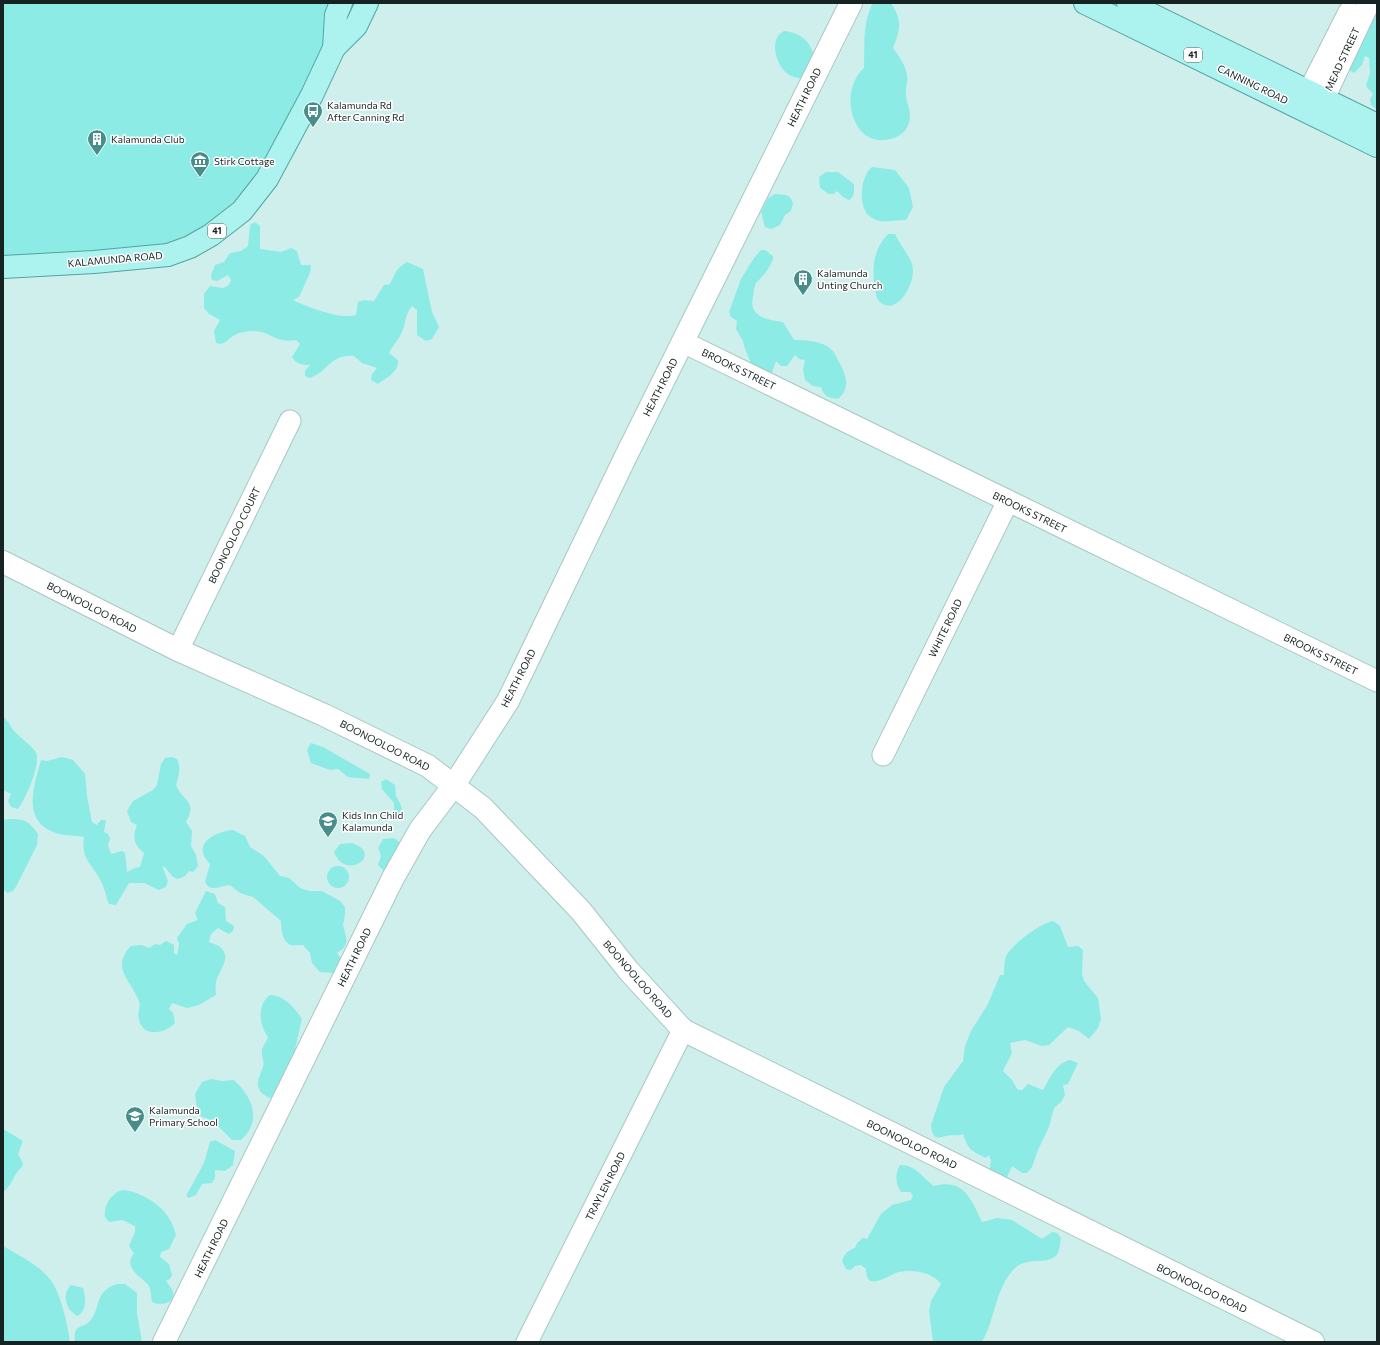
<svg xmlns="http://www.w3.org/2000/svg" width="1380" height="1345" viewBox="0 0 1380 1345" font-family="Commissioner,sans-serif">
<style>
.green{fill:#8cebe5}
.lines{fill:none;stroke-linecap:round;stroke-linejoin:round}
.minor-casing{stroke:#a8c7c4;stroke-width:23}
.tertiary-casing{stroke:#a8c7c4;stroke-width:24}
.primary-casing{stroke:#53a4a0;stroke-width:24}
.minor{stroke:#fff;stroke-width:21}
.tertiary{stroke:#fff;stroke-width:22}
.primary{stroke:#acf2ef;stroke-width:22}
.labels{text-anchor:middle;stroke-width:3;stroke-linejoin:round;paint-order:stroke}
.shield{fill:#fff;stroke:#5d6564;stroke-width:1}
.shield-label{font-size:9px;font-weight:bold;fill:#172322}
.street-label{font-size:10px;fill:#172322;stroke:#fff}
.poi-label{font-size:10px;fill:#172322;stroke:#fff;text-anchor:start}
</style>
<rect width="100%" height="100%" fill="#cfefed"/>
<g class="green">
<path d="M 3,3 L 341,3 L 274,169 L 190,247 L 3,267 Z"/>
<path d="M 873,3 L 891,3 C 902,20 901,29 893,48 C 898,55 906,66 907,75 C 908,82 905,89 906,96 C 907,105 912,112 909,123 C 903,142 874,146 861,131 C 846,113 847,83 864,68 C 865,46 862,23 873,3 Z"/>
<path d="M 1377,9 L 1377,110 L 1371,105 L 1370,99 L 1373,94 L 1366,86 L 1370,73 L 1369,58 L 1365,56 L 1362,65 L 1354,73 L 1346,68 Z"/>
<path d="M 784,31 C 803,33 812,43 815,61 L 803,79 C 798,78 792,77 788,74 C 776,66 768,38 784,31 Z"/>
<path d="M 872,167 L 895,170 L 909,188 L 913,207 L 906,220 C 894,219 884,225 872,218 C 857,210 860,176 872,167 Z"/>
<path d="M 826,172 L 838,172 L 854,184 C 854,190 855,197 849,200 L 843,197 L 837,191 L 834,194 L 829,194 L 820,188 L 819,177 Z"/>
<path d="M 775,194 C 783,195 790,193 793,203 L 791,211 L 785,215 L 780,225 L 771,229 L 765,227 L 761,212 L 768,198 Z"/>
<path d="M 255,222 L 260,226 L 260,249 L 281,252 L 291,248 L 297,251 L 301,265 L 311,265 L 310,273 L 299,297 L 293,300 C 307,307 341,320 356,315 L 358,302 L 364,300 L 374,301 L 384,285 L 390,284 C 395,274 396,268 407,262 L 423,269 L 432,312 L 439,327 L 432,339 L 426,341 L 417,335 L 417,310 L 412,306 C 405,314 406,324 401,334 C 398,341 392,346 389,353 L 398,360 C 399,372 387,377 378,384 L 371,380 L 372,374 L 377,368 L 362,363 L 354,356 C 330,354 328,372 310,378 L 305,376 L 305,371 L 310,365 C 302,365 296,364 292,357 L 300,344 L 296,340 C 276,344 270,331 254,331 C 248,331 240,332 235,335 C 228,338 225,346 216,343 L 214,331 L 220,320 L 209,314 L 204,308 L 204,294 L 210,286 L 223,288 L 229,285 L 231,280 L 228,275 L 217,281 L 212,280 L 211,275 L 215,265 L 224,262 L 230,253 L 241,251 L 248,246 L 250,225 Z"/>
<path d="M 888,234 L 895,234 C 899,243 910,257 912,264 C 918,282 895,321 877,299 C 872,275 870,253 888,234 Z"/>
<path d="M 761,250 L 765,250 L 773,256 L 773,259 C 770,268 764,275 757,282 C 754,285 754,292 753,297 C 748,317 768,320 783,322 L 794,340 C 806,340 822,341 831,349 C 834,352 836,356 838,360 C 845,373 852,387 838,399 C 829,398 824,397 821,387 L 813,386 L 805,380 L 803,369 L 805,360 L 799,359 L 795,355 L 787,366 L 781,366 L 776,361 L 771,375 L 754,371 L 744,346 L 743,341 L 736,329 L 737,321 L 731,317 L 729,312 L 741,279 L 754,258 Z"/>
<path d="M 3,717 C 9,721 10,726 14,731 C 20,738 30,744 35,751 C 43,761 25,800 18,809 L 11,807 L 8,801 L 11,794 L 3,790 Z"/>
<path d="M 311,743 L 323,747 L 370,774 L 369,779 L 348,777 L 338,769 L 330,770 L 311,763 L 307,750 Z"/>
<path d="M 62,757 L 73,760 L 85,774 L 87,796 L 92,822 L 97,825 L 101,820 L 106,820 L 104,832 L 108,834 L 110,838 L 108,845 L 111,854 L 122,851 L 125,853 L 127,872 L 135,868 L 140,867 L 144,853 C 134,845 132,837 137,825 L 131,822 L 127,811 L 133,801 L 153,790 L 157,785 L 161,764 L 165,758 L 172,757 L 177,759 C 181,767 179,777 176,785 C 183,802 198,801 186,822 L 192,831 L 191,846 L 196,855 L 198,866 L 193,872 L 189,871 L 185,876 L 178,879 L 173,877 L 164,866 L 163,868 L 168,881 L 166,887 L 159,890 L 144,883 L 129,883 L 116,905 L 109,904 C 106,898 106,892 103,886 C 96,866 80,862 84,837 C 76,835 67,836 59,834 C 21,823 33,789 41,760 L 47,761 Z"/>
<path d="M 386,779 L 395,785 C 396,789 395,795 397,798 C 401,805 405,810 398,818 L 394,813 L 394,803 L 382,789 L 381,782 Z"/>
<path d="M 9,819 C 26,819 28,821 38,834 L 37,845 L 17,885 L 13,891 L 7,893 L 3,889 L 3,820 Z"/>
<path d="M 233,830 L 245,836 L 250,847 L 264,856 L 280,876 L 289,878 L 300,888 L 310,891 L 322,891 L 340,901 L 345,907 L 345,915 L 343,925 C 346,937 351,945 337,953 L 343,961 L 334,973 L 320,972 L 312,963 L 310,953 L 303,945 C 299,945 294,946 290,945 C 282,941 281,928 281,921 L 253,897 L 240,893 L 230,885 C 219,886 211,893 205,882 L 210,864 C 208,861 205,859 204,856 C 197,839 221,831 233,830 Z"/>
<path d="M 392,838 L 396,839 L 403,846 L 385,872 L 378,865 L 381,856 L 378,848 L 383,839 Z"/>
<path d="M 352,843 C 385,854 345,882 334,852 L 340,844 Z"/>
<circle cx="338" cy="877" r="11"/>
<path d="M 206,891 L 215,894 L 218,903 L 225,907 L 226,921 L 234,926 L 233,931 L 229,934 L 218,928 L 211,934 L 209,942 C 213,944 218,945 220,947 C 233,958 218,971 216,982 C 215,986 216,991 216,995 L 199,1005 L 187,1008 L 172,1003 L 169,1009 L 173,1013 L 175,1023 C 165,1034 142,1038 139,1019 C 137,1012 141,1008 139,1001 C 131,980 110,968 131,946 L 142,945 L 149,948 L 155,944 L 160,945 L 166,941 L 174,945 L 174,953 L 177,955 L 179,944 L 177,938 L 187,924 L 198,920 L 195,913 Z"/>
<path d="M 1053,921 L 1060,926 L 1068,947 L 1078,946 L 1083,950 L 1082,974 L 1084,981 L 1098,998 L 1101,1019 L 1098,1028 L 1089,1039 L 1079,1031 L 1068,1027 L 1049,1045 L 1042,1046 L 1025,1040 L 1010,1043 L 1012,1053 L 1003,1071 L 1012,1080 L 1018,1090 L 1022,1090 L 1028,1084 L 1043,1090 C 1050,1078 1056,1063 1070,1060 L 1078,1063 L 1068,1084 L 1063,1085 L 1065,1095 L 1061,1102 L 1054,1108 L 1049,1127 L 1038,1150 L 1032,1167 L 1027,1173 L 1022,1173 L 1012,1166 L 1007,1177 L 1002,1181 L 989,1172 L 991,1161 L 989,1155 L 986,1158 C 972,1151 968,1150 963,1134 C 959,1136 957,1135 953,1135 C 942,1135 933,1145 931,1125 L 944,1087 L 963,1061 L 965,1046 L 971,1031 L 988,1004 L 1000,975 L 1004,975 C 1004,969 1004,962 1006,956 C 1012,944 1041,923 1053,921 Z"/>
<path d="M 270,995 C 285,996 294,1007 302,1019 L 293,1058 L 275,1097 L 270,1098 C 252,1090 258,1080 263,1067 C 265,1061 261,1057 262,1051 C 262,1046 267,1042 268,1037 C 259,1025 257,1004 270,995 Z"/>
<path d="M 211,1079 L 222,1081 L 234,1080 C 252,1097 263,1120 241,1140 L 232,1140 L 213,1121 L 198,1115 L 195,1094 L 202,1082 Z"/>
<path d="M 5,1130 L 23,1141 L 18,1154 L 23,1163 L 22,1167 C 13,1174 12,1186 3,1192 L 3,1131 Z"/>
<path d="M 215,1140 L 235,1151 L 233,1165 L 225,1171 L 215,1170 L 215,1178 L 212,1183 L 202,1184 L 196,1195 L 189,1198 L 187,1197 L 187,1194 L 204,1163 L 210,1142 Z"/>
<path d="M 900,1165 C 917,1165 922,1178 934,1186 C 964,1178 971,1199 982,1222 L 997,1218 L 1012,1220 L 1042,1239 L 1052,1232 L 1057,1233 L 1061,1238 C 1060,1242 1060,1249 1058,1253 C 1050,1267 1027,1255 1014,1269 C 995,1289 995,1320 982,1342 L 933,1342 L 929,1311 L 931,1301 L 941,1284 C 933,1272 912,1269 899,1272 C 889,1274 866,1294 866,1269 L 861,1265 L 855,1266 L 851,1270 L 846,1269 L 842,1261 C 845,1253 847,1251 855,1248 L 857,1243 L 863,1238 L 867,1239 L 881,1214 L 892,1205 L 911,1200 L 913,1195 L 910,1192 L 901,1192 C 895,1184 895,1173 900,1165 Z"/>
<path d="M 122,1190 C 139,1191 162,1204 170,1220 C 173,1224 174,1230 176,1235 L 169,1249 L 161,1252 L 160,1257 L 169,1264 L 172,1275 L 170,1279 L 166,1281 C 168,1284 172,1288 173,1292 C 176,1304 160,1306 152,1302 C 151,1298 151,1290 149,1286 C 142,1276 122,1269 134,1253 L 129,1246 L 135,1232 L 135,1226 L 122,1220 L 109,1222 L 105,1217 C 103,1207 111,1193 122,1190 Z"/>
<path d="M 3,1246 C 18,1255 37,1264 49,1278 C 60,1290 68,1325 70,1342 L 3,1342 Z"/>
<path d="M 117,1284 L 125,1284 L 137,1293 L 137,1313 L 142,1342 L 75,1342 C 74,1338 74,1334 76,1330 C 78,1326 85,1326 89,1322 C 102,1308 93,1292 117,1284 Z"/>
<path d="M 71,1285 L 83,1288 C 86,1299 87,1309 78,1316 C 66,1311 61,1294 71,1285 Z"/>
</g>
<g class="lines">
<defs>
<g id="minor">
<path d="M 1301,107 L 1349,12"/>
<path d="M 1316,115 L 1369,3"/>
<path d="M 683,342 L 1377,681"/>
<path d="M 178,650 L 290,421"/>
<path d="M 883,755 L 1008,501"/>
<path d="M 527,1342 L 683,1030"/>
</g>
<g id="tertiary">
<path d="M 3,562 L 178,650 L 324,715 L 428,766 L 483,808 L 581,911 L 628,970 L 683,1030 L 1313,1342"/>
<path d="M 164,1342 L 393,878 L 420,830 L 454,785 L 508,701 L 625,458 L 851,3"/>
</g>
<g id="primary">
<path d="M 1085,3 L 1377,146"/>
<path d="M 1128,3 L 1377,125"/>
<path d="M 334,48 L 336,15 L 341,3"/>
<path d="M 3,267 L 94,262 L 168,255 L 190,247 L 211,235 L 242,211 L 267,179 L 312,95 L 334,48 L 356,26 L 367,3"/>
</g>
</defs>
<use href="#minor" class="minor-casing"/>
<use href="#tertiary" class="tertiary-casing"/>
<use href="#primary" class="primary-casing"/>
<use href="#minor" class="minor"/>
<use href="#tertiary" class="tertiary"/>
<use href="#primary" class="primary"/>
</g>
<defs>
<symbol id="bus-pin" viewBox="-11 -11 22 30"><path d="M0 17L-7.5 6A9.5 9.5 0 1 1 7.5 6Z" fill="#478e8a" stroke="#fff"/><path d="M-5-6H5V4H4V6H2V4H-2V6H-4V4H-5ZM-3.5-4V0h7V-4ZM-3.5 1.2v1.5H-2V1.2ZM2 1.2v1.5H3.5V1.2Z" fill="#fff"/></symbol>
<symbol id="building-pin" viewBox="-11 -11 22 30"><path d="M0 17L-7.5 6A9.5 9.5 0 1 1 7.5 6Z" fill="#478e8a" stroke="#fff"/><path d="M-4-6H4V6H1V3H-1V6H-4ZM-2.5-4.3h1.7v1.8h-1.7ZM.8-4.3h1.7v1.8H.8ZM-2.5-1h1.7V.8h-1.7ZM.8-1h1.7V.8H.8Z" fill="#fff"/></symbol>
<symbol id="museum-pin" viewBox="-11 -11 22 30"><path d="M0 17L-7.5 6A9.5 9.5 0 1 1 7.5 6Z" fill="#478e8a" stroke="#fff"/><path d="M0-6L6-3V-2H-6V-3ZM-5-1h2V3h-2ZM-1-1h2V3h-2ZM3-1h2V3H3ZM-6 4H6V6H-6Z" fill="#fff"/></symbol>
<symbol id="school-pin" viewBox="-11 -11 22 30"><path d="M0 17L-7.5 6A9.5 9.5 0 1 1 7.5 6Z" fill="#478e8a" stroke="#fff"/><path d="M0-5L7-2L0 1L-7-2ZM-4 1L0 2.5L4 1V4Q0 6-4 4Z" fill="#fff"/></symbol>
</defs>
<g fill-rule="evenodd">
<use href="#bus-pin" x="302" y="100" width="22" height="30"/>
<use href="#building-pin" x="86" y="128" width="22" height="30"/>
<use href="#museum-pin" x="189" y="150" width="22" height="30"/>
<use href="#building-pin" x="792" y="268" width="22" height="30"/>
<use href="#school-pin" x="317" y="810" width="22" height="30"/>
<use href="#school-pin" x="124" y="1105" width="22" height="30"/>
</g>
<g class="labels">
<g class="shield">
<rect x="1184" y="48" width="18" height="14" rx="3"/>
<rect x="208" y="224" width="18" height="14" rx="3"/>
</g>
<g class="shield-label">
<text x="1193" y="58">41</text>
<text x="217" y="234">41</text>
</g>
<g class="street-label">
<text transform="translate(1342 59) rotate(-65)" y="4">MEAD STREET</text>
<text transform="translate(1253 84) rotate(26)" y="4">CANNING ROAD</text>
<text transform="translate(804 97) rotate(-64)" y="4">HEATH ROAD</text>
<text transform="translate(115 259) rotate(-5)" y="4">KALAMUNDA ROAD</text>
<text transform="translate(739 369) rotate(26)" y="4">BROOKS STREET</text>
<text transform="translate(660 387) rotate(-63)" y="4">HEATH ROAD</text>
<text transform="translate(1030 512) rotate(26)" y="4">BROOKS STREET</text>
<text transform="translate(234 535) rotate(-64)" y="4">BOONOOLOO COURT</text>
<text transform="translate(92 607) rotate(27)" y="4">BOONOOLOO ROAD</text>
<text transform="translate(945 628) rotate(-64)" y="4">WHITE ROAD</text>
<text transform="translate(1321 654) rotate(26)" y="4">BROOKS STREET</text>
<text transform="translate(518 678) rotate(-63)" y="4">HEATH ROAD</text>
<text transform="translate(385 745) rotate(27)" y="4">BOONOOLOO ROAD</text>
<text transform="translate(354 957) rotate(-64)" y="4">HEATH ROAD</text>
<text transform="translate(638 979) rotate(49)" y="4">BOONOOLOO ROAD</text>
<text transform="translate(912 1144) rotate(26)" y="4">BOONOOLOO ROAD</text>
<text transform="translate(605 1186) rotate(-63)" y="4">TRAYLEN ROAD</text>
<text transform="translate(211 1248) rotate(-64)" y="4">HEATH ROAD</text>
<text transform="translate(1202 1288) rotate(26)" y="4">BOONOOLOO ROAD</text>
</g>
<g class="poi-label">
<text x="327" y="109">Kalamunda Rd<tspan x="327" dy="12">After Canning Rd</tspan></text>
<text x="111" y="143">Kalamunda Club</text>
<text x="214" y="165">Stirk Cottage</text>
<text x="817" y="277">Kalamunda<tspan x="817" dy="12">Unting Church</tspan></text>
<text x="342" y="819">Kids Inn Child<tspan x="342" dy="12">Kalamunda</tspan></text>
<text x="149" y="1114">Kalamunda<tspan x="149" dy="12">Primary School</tspan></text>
</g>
</g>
<rect width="1380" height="1345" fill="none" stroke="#172322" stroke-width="8"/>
</svg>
